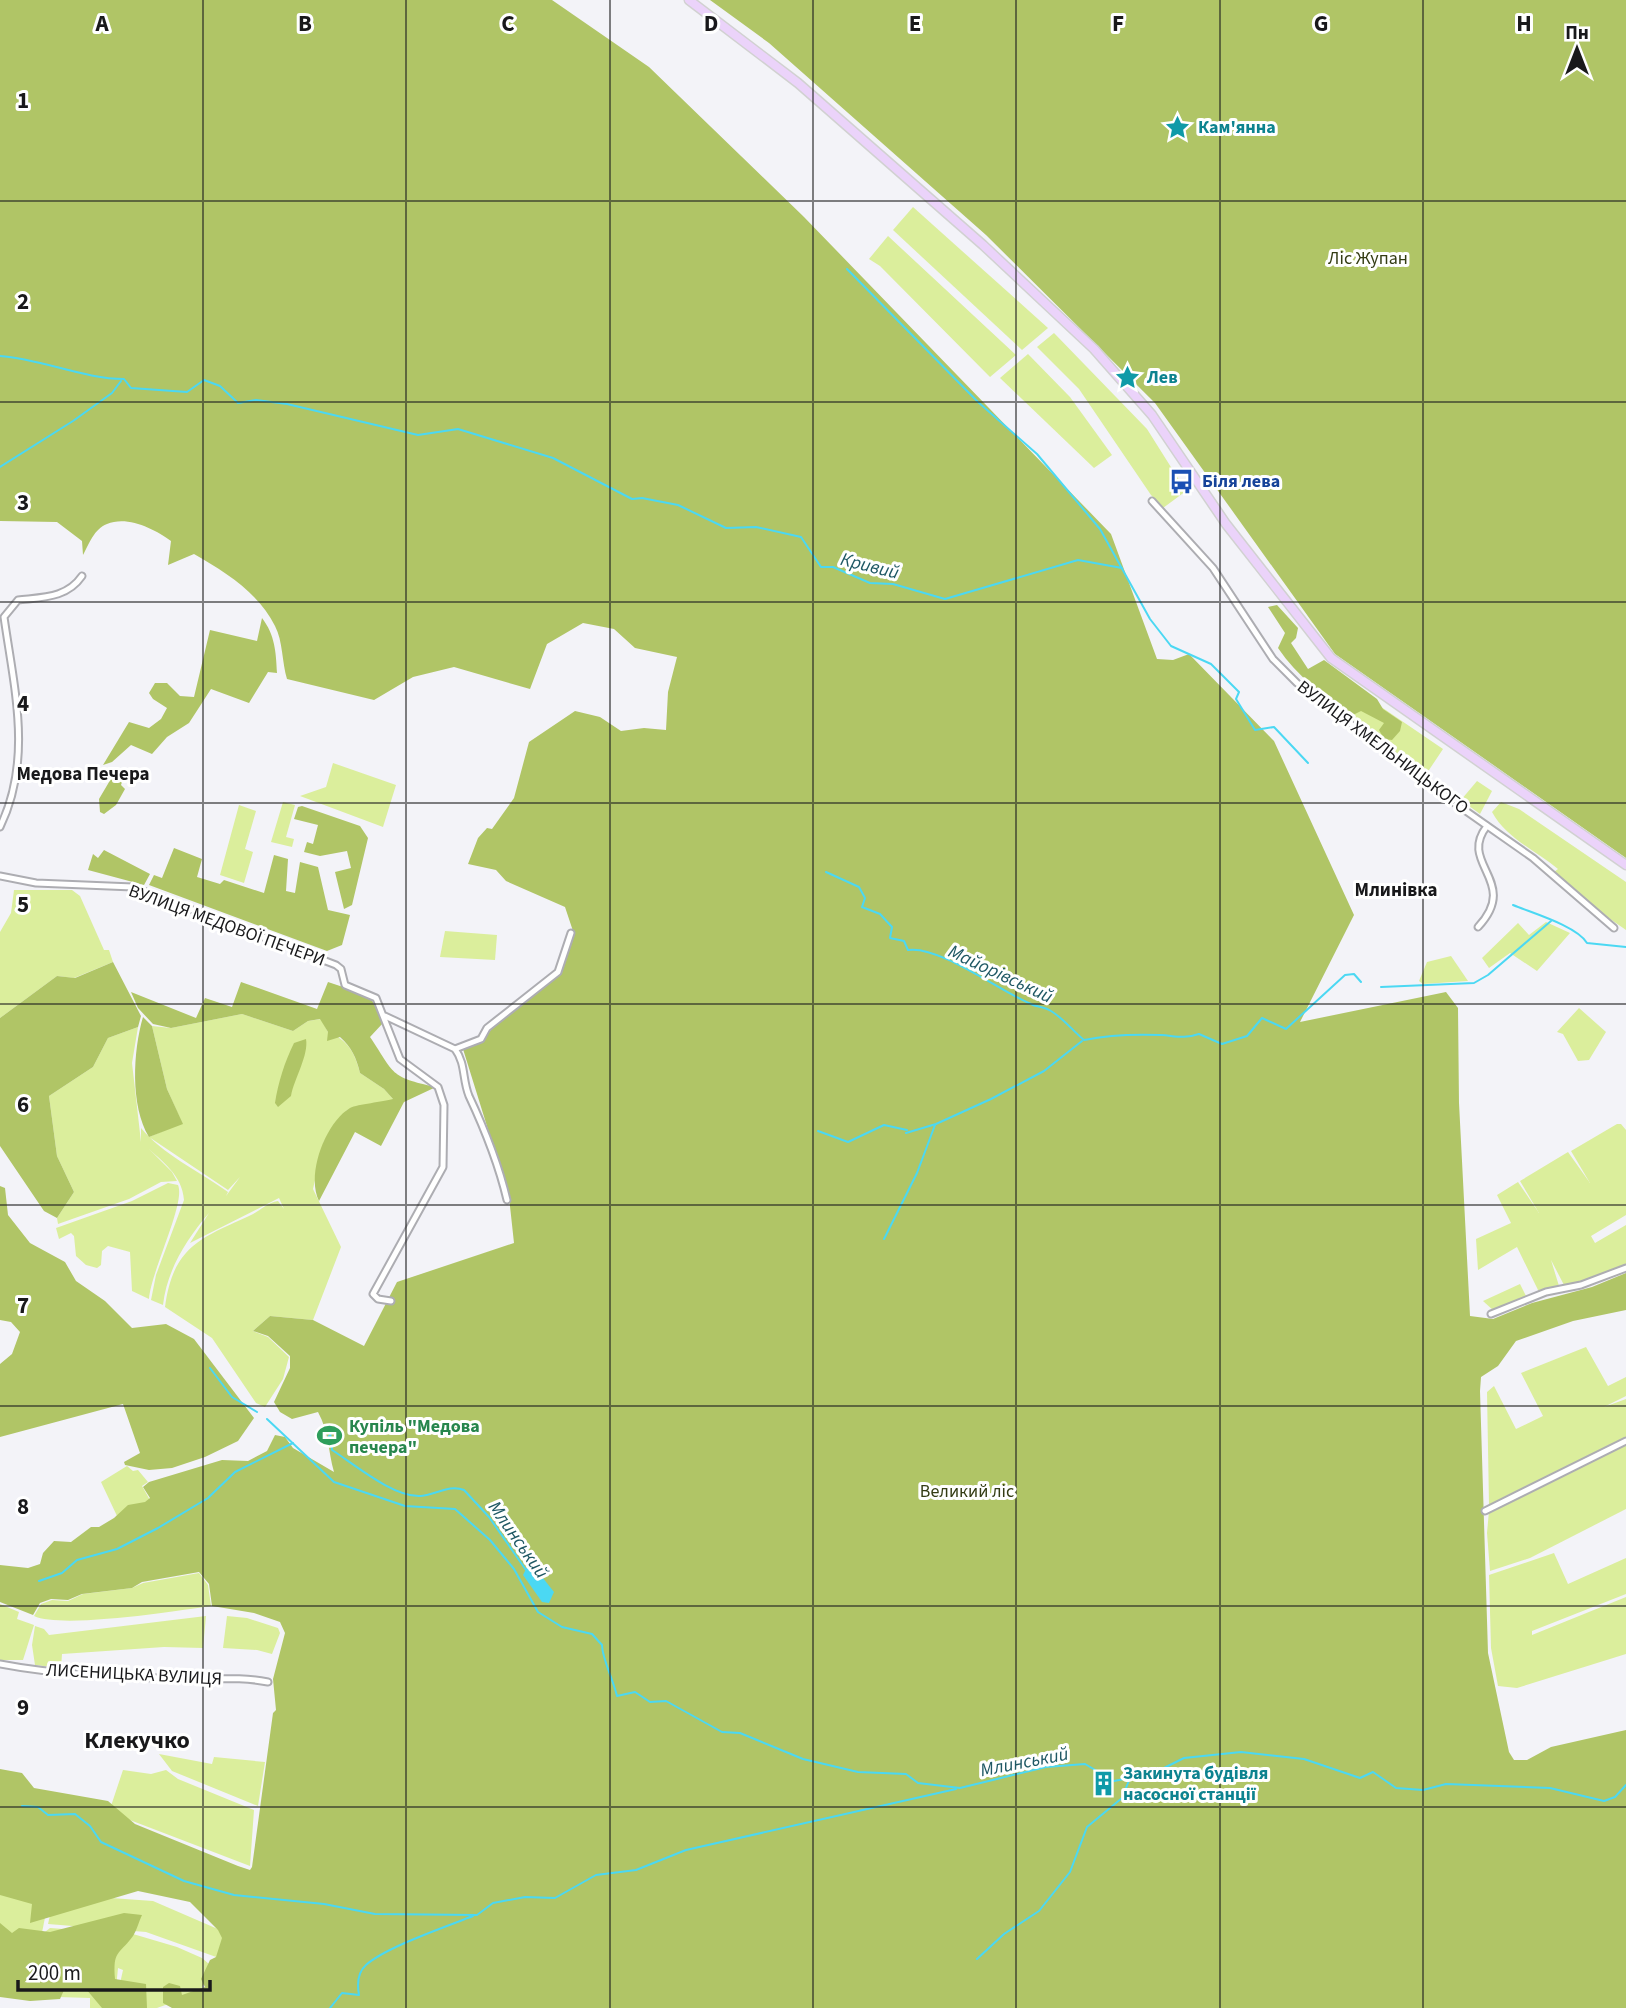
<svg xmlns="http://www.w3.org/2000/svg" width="1626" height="2008" viewBox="0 0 1626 2008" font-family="'Source Sans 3',sans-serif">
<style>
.green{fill:#dbee9c}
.forest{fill:#b0c566}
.water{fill:#4bd8f3}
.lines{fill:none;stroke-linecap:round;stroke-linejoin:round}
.stream{stroke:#4bd8f3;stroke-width:2}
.street-casing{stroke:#adadb2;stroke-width:9}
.primary-casing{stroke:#d1d1d1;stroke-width:11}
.street{stroke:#fff;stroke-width:5}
.primary{stroke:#ebd3fa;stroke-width:8}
.grid{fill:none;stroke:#19191b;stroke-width:2;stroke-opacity:0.55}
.labels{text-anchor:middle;stroke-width:6;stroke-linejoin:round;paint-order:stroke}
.culture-label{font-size:18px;font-weight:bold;fill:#0d838f;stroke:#fff;text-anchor:start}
.park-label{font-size:18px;fill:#343c14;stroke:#fff}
.transit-label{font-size:18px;font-weight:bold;fill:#164399;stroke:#fff;text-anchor:start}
.street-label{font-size:18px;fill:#19191b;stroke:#fff}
.leisure-label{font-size:18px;font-weight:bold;fill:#27864d;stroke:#fff;text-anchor:start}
.water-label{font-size:19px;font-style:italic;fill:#1f5864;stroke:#fff}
.neighbourhood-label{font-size:19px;font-weight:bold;fill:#19191b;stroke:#fff}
.district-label{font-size:24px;font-weight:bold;fill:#19191b;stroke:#fff}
.grid-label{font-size:23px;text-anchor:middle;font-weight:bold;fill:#19191b;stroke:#fff;stroke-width:6;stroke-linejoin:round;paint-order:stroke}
</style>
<rect width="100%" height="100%" fill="#f3f3f8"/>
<g class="green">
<path d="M 913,207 L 1048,328 L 1022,350 L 893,230 Z"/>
<path d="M 888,236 L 1016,355 L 990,377 L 880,266 L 869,259 Z"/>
<path d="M 1054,333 L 1147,429 L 1186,491 L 1163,508 L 1151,495 L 1079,389 L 1037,347 Z"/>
<path d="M 1028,354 L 1070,397 L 1112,455 L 1094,468 L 1000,378 Z"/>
<path d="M 1326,665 L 1346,683 L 1443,749 L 1425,776 L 1304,685 Z"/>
<path d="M 333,763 L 396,785 L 383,827 L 300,796 L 326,787 Z"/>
<path d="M 1477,781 L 1492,791 L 1480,814 L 1461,800 Z"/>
<path d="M 283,802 L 295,805 L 286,837 L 294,839 L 292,847 L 271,842 Z"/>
<path d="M 1501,802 L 1519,809 L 1626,882 L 1626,930 L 1590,905 L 1554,872 L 1558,869 C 1535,850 1506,838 1492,812 Z"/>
<path d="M 239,805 L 256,811 L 245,849 L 253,852 L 244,883 L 220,875 Z"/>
<path d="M 14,890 L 72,890 L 80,896 L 104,950 L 109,950 L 113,962 L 74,978 L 57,976 L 0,1018 L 0,932 L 11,913 Z"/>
<path d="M 1546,922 L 1570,933 L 1537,971 L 1510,953 L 1489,968 L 1482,958 L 1518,923 L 1529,935 Z"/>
<path d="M 445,931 L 497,935 L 495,960 L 440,957 Z"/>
<path d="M 1451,956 L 1468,981 L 1423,984 L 1419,981 L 1427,962 Z"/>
<path d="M 1579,1008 L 1606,1032 L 1589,1060 L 1578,1061 L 1563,1034 L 1557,1032 Z"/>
<path d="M 242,1014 L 293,1031 L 308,1021 L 321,1019 L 328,1032 C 348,1040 355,1053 360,1073 L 384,1089 L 394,1100 L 347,1110 L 324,1141 L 313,1189 L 341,1247 L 313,1320 L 270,1316 L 253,1331 L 268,1337 L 289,1357 L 283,1379 L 265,1407 L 256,1403 L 212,1338 L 165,1307 C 173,1248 198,1239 249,1216 C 259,1212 266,1203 278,1201 L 284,1209 L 279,1198 L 190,1243 L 209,1213 C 186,1240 167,1270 163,1305 L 151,1300 L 156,1275 L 184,1200 C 182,1174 162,1162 145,1145 L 172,1172 L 177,1181 L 161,1182 L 129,1199 L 58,1224 L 57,1218 L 74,1192 L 57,1156 L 49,1096 L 93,1067 L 108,1038 L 138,1027 L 132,1063 L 141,1142 L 141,1128 C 161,1153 200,1172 228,1192 L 226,1196 L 240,1177 L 228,1190 L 149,1137 L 182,1123 L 167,1089 L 152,1026 L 171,1028 Z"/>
<path d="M 1617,1124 L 1621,1124 L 1626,1130 L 1626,1215 L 1591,1236 L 1595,1243 L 1626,1225 L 1626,1266 L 1568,1286 L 1564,1285 L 1551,1260 L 1559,1286 L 1539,1292 L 1517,1247 L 1478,1270 L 1476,1239 L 1511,1223 L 1497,1195 L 1518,1182 L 1539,1213 L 1520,1181 L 1568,1152 L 1590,1183 L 1571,1151 Z"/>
<path d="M 168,1183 L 178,1185 C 186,1203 151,1271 149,1299 L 132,1291 L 130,1252 L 108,1246 L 102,1251 L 101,1265 L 97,1268 L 86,1265 L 76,1256 L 74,1236 L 71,1233 L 59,1239 L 56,1228 L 132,1201 Z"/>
<path d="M 1520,1284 L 1527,1298 L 1494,1311 L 1483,1301 Z"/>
<path d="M 1586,1347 L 1608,1386 L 1626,1377 L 1626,1396 L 1604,1407 L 1626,1399 L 1626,1439 L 1489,1505 L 1487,1392 L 1494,1386 L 1516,1429 L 1543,1416 L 1521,1373 Z"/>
<path d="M 1626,1443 L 1626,1509 L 1530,1558 L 1490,1571 L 1487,1533 L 1489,1511 Z"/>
<path d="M 127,1466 L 133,1471 L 138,1470 L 148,1482 L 142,1486 L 155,1509 L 117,1516 L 101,1482 Z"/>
<path d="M 1554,1553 L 1568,1584 L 1626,1558 L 1626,1594 L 1532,1631 L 1532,1635 L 1626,1597 L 1626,1654 L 1517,1688 L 1498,1686 L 1491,1648 L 1489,1575 Z"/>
<path d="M 199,1573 L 208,1585 L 211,1606 C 176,1611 62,1629 34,1616 L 41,1604 L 52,1600 L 68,1601 L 83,1594 L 132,1588 L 143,1583 Z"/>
<path d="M 0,1604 L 19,1612 L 17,1619 L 34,1625 L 23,1660 L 0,1660 Z"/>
<path d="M 206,1616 L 203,1648 L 164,1647 L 62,1654 L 61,1668 L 35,1665 L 32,1645 L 35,1626 L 44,1629 L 49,1635 Z"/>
<path d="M 227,1616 L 247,1618 L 278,1628 L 280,1633 L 272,1654 L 257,1650 L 223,1648 Z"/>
<path d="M 159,1754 L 212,1764 L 214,1757 L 265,1762 L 258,1806 L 172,1771 Z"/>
<path d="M 123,1770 L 151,1774 L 166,1770 L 178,1779 L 254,1810 L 250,1866 L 109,1812 Z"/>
<path d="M 5,1894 L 48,1902 L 39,1948 L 0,1941 L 0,1895 Z"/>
<path d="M 55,1894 L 153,1901 L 227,1933 L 219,1958 L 146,1932 L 48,1924 Z"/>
<path d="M 50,1928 L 133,1934 L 177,1947 L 202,1958 L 209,1964 L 211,1971 L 199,1993 L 157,2008 L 144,2008 L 119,1988 L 123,1970 L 118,1968 L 114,2008 L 90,2008 L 90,1998 L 58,1997 L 42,1944 L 45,1932 Z"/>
</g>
<g class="forest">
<path d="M 0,0 L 552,0 L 649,67 L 804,217 L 1111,534 L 1157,659 L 1173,660 L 1189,654 L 1274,741 L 1354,915 L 1300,1022 L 1446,992 L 1458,1008 L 1459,1103 L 1470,1316 L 1493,1319 L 1532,1303 L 1592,1287 L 1626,1273 L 1626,1310 L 1573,1321 L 1516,1341 L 1498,1366 L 1481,1377 L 1480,1391 L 1488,1653 L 1509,1752 L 1514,1760 L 1527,1760 L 1551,1747 L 1626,1730 L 1626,2008 L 172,2008 L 163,2003 L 163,1987 L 169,1983 L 180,1986 L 182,1995 L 205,1987 L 201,1979 L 210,1960 L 216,1957 L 222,1938 L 218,1930 L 190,1902 L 138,1891 L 30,1923 L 32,1904 L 0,1895 L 0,1769 L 22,1773 L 34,1788 L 108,1801 L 135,1824 L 238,1866 L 250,1870 L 252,1867 L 273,1713 L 276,1710 L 273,1679 L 285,1633 L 280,1622 L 254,1613 L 212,1606 L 209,1584 L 199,1572 L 142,1582 L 132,1588 L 82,1594 L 68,1600 L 51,1599 L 40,1603 L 33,1615 L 0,1602 L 0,1565 L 28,1568 L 40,1564 L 43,1553 L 54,1541 L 71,1542 L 91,1527 L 99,1527 L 114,1518 L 128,1505 L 145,1502 L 150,1498 L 143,1487 L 149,1482 L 222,1460 L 248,1461 L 267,1451 L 275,1435 L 285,1437 L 293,1448 L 334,1472 C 328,1451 329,1432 318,1412 L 292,1419 L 280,1412 L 274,1402 L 290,1368 L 290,1356 L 268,1336 L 253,1331 L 270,1316 L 313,1320 L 364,1346 L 397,1282 L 514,1243 L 509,1197 L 463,1049 L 483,1039 L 498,1022 L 558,972 L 573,931 L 565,907 L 506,881 L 496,870 L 468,864 L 478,838 L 487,828 L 492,829 L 514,798 L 529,742 L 575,711 L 600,717 L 621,731 L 644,728 L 666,730 L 668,692 L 677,657 L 635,648 L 614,629 L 583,623 L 547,644 L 530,689 L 454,667 L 413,677 L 374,700 L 287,679 C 282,663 283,641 275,626 C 258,592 225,572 194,554 L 168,565 L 171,541 C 155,529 127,515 107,524 C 94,529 89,544 83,555 L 82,541 L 57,522 L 0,521 Z"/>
<path d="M 710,0 L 1626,0 L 1626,858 L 1335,654 L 1155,403 L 986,235 L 769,43 Z"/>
<path d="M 1277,605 L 1298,628 L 1296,638 L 1291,643 L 1308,669 L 1324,660 L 1377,699 L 1383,709 L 1402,722 L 1400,731 L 1392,740 L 1384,739 L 1379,730 L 1384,723 L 1361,711 L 1353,715 C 1324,697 1297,676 1278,648 L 1285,633 L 1268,607 Z"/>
<path d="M 262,618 C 275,635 276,652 277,673 L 268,672 L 249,703 L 211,689 L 189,723 L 167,737 L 152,754 L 131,745 L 112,762 L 103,765 L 129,722 L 149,728 L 161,719 L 167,708 L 153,699 L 149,693 L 155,683 L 167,683 L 180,696 L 194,697 L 210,630 L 257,641 Z"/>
<path d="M 112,777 L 123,779 L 121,785 L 125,789 L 116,805 L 104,814 L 100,812 L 99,799 Z"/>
<path d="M 302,806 L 360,826 L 368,838 L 352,905 L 344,909 L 335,872 L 351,868 L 347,851 L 320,856 L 304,852 L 307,842 L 313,844 L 318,825 L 294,819 L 298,807 Z"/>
<path d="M 174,848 L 202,859 L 197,877 L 220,884 L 224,880 L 264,893 L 274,855 L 288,859 L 286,891 L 295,893 L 300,862 L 318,867 L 328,910 L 350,915 L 342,945 L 327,951 L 149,885 L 154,875 L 162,878 Z"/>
<path d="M 104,850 L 150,874 L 144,885 L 88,870 L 93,854 L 98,858 Z"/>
<path d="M 113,962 L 141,1016 L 138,1027 L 108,1038 L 93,1067 L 49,1096 L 57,1156 L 74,1192 L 57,1218 L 44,1211 L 0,1146 L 0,1018 L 57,976 L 75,978 Z"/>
<path d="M 241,982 L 317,1009 L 328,982 L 370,996 L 383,1023 L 370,1037 C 395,1074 389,1077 436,1087 L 404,1102 L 381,1146 L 355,1132 L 319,1201 C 306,1175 325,1123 350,1108 C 358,1104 383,1102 393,1099 L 384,1089 L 360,1073 C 356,1057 352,1048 340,1037 L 327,1041 L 328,1032 L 320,1019 L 308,1021 L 293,1031 L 242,1014 L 171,1028 L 153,1024 L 138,1008 L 131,992 L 196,1018 L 205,998 L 232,1007 Z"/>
<path d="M 143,1017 L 152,1026 L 167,1089 L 183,1124 L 149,1137 C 130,1106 133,1051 143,1017 Z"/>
<path d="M 306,1039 C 309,1055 294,1079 291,1096 L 278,1107 L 275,1103 C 278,1083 285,1061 294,1043 Z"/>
<path d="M 0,1186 L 5,1188 L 8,1215 L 30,1243 L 65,1262 L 76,1281 L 105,1301 L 132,1328 L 166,1324 L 194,1339 L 254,1418 L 238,1441 L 205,1457 L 172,1468 L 149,1470 L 125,1465 L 124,1462 L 140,1453 L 123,1404 L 0,1437 L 0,1364 L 12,1354 L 20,1332 L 11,1322 L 0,1320 Z"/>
<path d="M 124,1913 L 142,1915 C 139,1921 137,1930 133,1936 C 118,1956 113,1950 115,1979 L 146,1984 L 147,2008 L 102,2008 L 86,1989 L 64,1990 L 60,1999 L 30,2001 L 0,1997 L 0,1923 L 12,1933 L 19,1928 L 50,1932 Z"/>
</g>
<path class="water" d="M 527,1567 L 535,1568 L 554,1592 L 549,1603 L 542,1602 L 523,1575 Z"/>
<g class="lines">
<g class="stream">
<path d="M 847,269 L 978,402 L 1037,454 L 1100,529 L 1150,619 L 1171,646 L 1211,664 L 1239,692 L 1236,699 L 1255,730 L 1274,727 L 1308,763"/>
<path d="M 0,356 C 42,359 84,379 124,379 L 131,388 L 187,392 L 204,380 L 220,386 L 238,403 L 256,400 L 287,404 L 418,435 L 458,429 L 553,458 L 632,499 L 642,498 L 678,505 L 726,528 L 756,527 L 801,537 L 821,567 L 833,567 L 870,583 L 893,584 L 945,599 L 1078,560 L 1122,568"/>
<path d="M 0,467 L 73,421 L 112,393 L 121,381"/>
<path d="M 826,872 L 859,887 L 865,898 L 862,907 L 880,914 L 892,927 L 890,938 L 904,941 L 908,950 C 939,945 1001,992 1031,1004 C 1037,1007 1045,1007 1051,1011 C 1063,1018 1073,1031 1084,1040 C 1108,1035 1136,1034 1161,1035 C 1176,1036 1184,1039 1199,1034 L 1222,1044 L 1247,1036 L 1262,1018 L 1286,1029 L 1345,975 L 1354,974 L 1361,982"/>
<path d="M 1513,905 C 1532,913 1577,926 1587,943 L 1626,947"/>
<path d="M 1381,987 L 1474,983 L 1488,975 L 1551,921"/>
<path d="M 818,1131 L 848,1142 L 884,1125 L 907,1130"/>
<path d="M 906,1133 L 936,1124 L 991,1099 L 1044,1071 L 1082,1041"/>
<path d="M 884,1239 L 917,1173 L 935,1125"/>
<path d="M 210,1368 L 232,1397 L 257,1412"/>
<path d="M 267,1419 L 334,1482 L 405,1506 L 455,1509 L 490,1540 L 514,1569 L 538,1612 L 562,1627 L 592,1634 L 602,1645 C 602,1658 613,1679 617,1696 L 635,1692 L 650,1702 L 666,1701 L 722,1732 L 740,1733 L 803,1759 L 858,1772 L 906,1774 L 918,1783 L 960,1788 L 1046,1767 L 1085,1764 L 1114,1781 L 1154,1773 L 1184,1758 L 1241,1752 L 1304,1759 L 1360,1778 L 1373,1772 L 1396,1788 L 1423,1790 L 1446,1784 L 1550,1788 L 1604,1801 L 1615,1797 L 1626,1785"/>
<path d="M 330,1431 L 332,1450 C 354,1464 394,1498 421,1496 C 436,1495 449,1484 464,1490 L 489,1517 L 526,1570"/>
<path d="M 329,1436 L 327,1440 L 333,1438"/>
<path d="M 39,1581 L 62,1573 L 77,1560 L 117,1549 L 158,1528 L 208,1498 L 235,1472 L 293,1443"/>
<path d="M 22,1806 L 38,1807 L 48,1815 L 75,1814 L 90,1826 L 101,1842 L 184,1881 L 234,1895 L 324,1904 L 375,1914 L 477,1915 L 493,1903 L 525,1897 L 555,1898 L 596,1875 L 636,1870 L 686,1850 L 956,1789"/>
<path d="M 977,1959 L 1004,1934 L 1039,1911 L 1070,1872 L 1087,1827 L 1122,1798 L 1130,1778"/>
<path d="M 330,2008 L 342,1993 L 359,1995 C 357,1984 357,1973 366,1965 C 386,1947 448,1926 473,1916"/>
</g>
<defs>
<g id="street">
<path d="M 1152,501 L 1213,568 L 1273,659 L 1297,683 L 1456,804 L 1533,858 L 1614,928"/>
<path d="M 0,827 C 33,759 14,688 4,617 L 18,600 C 43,597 67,598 82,576"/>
<path d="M 0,876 L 36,883 L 133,887 L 336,965 L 341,969 L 345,985 L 376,998 L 400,1059 L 438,1087 L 444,1105 L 443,1167 L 373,1294 L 378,1299 L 391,1301"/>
<path d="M 1478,927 C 1521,881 1457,864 1487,826"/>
<path d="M 385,1016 L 455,1049 C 466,1064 462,1079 469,1096 C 485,1130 498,1162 507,1200"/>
<path d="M 455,1049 L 481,1039 L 487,1028 L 558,972 L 571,933"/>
<path d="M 1491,1314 L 1546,1292 L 1581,1285 L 1626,1268"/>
<path d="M 1485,1511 L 1626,1441"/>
<path d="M 0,1664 C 62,1676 130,1677 193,1679 C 219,1679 243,1677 268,1682"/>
</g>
<path id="primary" d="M 689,0 L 798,83 L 983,245 L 1094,349 L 1152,415 L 1226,524 L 1331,658 L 1626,865"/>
</defs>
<use href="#street" class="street-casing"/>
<use href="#primary" class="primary-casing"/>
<use href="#street" class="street"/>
<use href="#primary" class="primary"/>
</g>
<path class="grid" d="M 203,0 L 203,2008M 406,0 L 406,2008M 610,0 L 610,2008M 813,0 L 813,2008M 1016,0 L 1016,2008M 1220,0 L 1220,2008M 1423,0 L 1423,2008M 0,201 L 1626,201M 0,402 L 1626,402M 0,602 L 1626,602M 0,803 L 1626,803M 0,1004 L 1626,1004M 0,1205 L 1626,1205M 0,1406 L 1626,1406M 0,1606 L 1626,1606M 0,1807 L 1626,1807"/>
<defs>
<symbol id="sight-bare" viewBox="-9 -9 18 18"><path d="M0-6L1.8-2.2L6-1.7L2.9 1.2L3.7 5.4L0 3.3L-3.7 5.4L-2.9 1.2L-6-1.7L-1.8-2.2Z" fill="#0f9aa8" stroke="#fff" stroke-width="2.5" paint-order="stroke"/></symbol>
<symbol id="bus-bare" viewBox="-9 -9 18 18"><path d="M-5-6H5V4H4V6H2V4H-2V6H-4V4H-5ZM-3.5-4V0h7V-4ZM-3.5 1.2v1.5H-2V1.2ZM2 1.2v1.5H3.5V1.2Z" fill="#1a4fb4" stroke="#fff" stroke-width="2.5" paint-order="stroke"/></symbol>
<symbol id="stadium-bare" viewBox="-9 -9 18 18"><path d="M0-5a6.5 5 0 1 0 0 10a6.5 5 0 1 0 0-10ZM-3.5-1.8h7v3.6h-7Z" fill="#2e9e5b" stroke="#fff" stroke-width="2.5" paint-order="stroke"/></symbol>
<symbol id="building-bare" viewBox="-9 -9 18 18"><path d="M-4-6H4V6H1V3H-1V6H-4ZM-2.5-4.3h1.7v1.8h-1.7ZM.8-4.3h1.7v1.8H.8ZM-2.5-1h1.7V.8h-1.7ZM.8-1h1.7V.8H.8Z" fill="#0f9aa8" stroke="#fff" stroke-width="2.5" paint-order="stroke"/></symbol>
</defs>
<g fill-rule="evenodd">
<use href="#sight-bare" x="1160" y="110" width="35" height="35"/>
<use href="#sight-bare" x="1110" y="360" width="35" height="35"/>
<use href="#bus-bare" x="1164" y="464" width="35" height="35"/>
<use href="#stadium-bare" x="312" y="1418" width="35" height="35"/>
<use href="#building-bare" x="1086" y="1766" width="35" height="35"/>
</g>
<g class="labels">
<g class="culture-label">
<text x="1198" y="133">Кам'янна</text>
<text x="1147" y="383">Лев</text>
<text x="1123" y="1779">Закинута будівля<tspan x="1123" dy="21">насосної станції</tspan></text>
</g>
<g class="park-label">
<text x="1368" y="264">Ліс Жупан</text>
<text x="967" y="1497">Великий ліс</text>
</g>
<g class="transit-label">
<text x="1202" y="487">Бiля лева</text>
</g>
<g class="street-label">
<text transform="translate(1383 747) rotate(37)" y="6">ВУЛИЦЯ ХМЕЛЬНИЦЬКОГО</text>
<text transform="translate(227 925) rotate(20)" y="6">ВУЛИЦЯ МЕДОВОЇ ПЕЧЕРИ</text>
<text transform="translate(134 1674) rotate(3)" y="6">ЛИСЕНИЦЬКА ВУЛИЦЯ</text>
</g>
<g class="leisure-label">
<text x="349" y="1432">Купіль "Медова<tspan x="349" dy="21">печера"</tspan></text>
</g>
<g class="water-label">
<text transform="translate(870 565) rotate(14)" y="7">Кривий</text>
<text transform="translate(1001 973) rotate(25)" y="7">Майорівський</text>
<text transform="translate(519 1539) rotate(55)" y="7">Млинський</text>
<text transform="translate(1024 1761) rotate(-11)" y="7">Млинський</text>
</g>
<g class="neighbourhood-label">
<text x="83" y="780">Медова Печера</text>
<text x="1396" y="896">Млинівка</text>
</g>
<g class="district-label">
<text x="137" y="1748">Клекучко</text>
</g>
</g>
<g class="grid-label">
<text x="102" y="31">A</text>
<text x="305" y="31">B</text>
<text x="508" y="31">C</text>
<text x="711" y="31">D</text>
<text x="915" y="31">E</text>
<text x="1118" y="31">F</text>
<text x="1321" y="31">G</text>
<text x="1524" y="31">H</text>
<text x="23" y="108">1</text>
<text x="23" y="309">2</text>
<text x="23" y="510">3</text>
<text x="23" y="711">4</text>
<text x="23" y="912">5</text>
<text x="23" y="1112">6</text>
<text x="23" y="1313">7</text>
<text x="23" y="1514">8</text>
<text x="23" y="1715">9</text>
</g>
<g transform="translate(1577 49)" stroke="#ffffff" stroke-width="5" paint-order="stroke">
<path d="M0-5L12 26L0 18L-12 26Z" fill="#19191b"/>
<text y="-10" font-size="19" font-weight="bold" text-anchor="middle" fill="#19191b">Пн</text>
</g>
<path d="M18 1980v10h192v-10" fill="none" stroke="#19191b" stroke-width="3.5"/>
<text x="28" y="1980" font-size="21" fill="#19191b" stroke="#ffffff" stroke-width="5" paint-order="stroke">200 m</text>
</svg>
